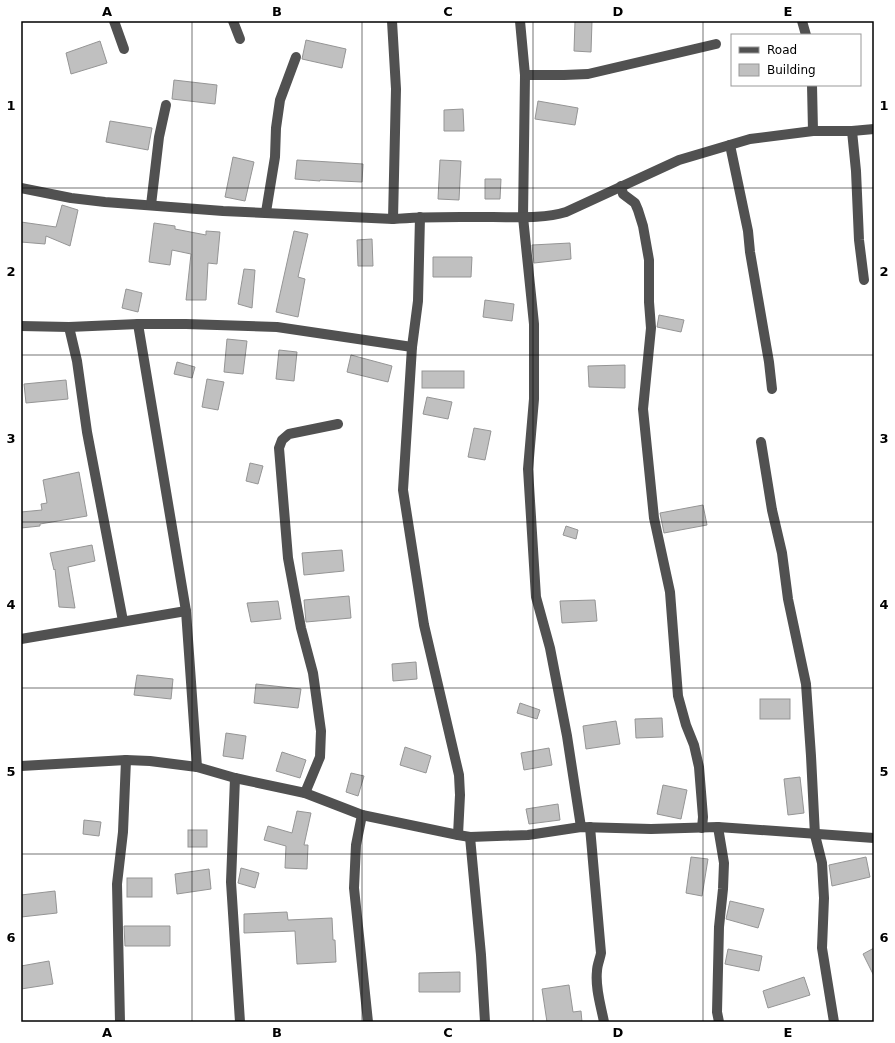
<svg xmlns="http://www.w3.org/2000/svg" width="895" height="1043" viewBox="0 0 895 1043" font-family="'DejaVu Sans',sans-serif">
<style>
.building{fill:#c0c0c0;stroke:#959595}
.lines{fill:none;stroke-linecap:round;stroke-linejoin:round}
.minor{stroke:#515151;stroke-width:10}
.grid{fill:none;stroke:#000;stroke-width:1;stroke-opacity:0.55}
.neatline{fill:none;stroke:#000;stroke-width:1.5}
.grid-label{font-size:13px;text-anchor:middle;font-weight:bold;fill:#000}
</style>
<rect width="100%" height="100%" fill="#fff"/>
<g class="building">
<path d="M 575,21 L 592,21 L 591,52 L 574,51 Z"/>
<path d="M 306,40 L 346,49 L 342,68 L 302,59 Z"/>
<path d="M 100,41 L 107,63 L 71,74 L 66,53 Z"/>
<path d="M 174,80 L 217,85 L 215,104 L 172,99 Z"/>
<path d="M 538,101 L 578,108 L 575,125 L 535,119 Z"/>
<path d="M 463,109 L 464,131 L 444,131 L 444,110 Z"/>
<path d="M 110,121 L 152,128 L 148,150 L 106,142 Z"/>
<path d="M 233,157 L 254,162 L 245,201 L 225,197 Z"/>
<path d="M 297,160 L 363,164 L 362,182 L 320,180 L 320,181 L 295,179 Z"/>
<path d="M 440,160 L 461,161 L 459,200 L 438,199 Z"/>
<path d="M 485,179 L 501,179 L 500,199 L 485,199 Z"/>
<path d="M 62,205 L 78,210 L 70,246 L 46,236 L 45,244 L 21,242 L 21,222 L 56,227 Z"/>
<path d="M 154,223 L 175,226 L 175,229 L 206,235 L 206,231 L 220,232 L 217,264 L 208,263 L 206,300 L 186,300 L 191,254 L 172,250 L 170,265 L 149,262 Z"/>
<path d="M 294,231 L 308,234 L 298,277 L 305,279 L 298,317 L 276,312 Z"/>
<path d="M 372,239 L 373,266 L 358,266 L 357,240 Z"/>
<path d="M 570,243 L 571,259 L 534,263 L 532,245 Z"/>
<path d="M 433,257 L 472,257 L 471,277 L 433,277 Z"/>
<path d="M 244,269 L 255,270 L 252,308 L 238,304 Z"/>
<path d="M 126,289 L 142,293 L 138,312 L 122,308 Z"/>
<path d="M 485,300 L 514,304 L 512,321 L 483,317 Z"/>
<path d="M 659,315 L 684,320 L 681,332 L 657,327 Z"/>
<path d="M 227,339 L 247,341 L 243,374 L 224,372 Z"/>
<path d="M 279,350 L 297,352 L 294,381 L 276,379 Z"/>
<path d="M 351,355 L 392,366 L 388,382 L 347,372 Z"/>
<path d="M 177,362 L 195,367 L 192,378 L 174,374 Z"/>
<path d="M 625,365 L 625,388 L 589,387 L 588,366 Z"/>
<rect x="422" y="371" width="42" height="17"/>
<path d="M 207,379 L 224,382 L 218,410 L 202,407 Z"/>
<path d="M 66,380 L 68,399 L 26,403 L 24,384 Z"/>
<path d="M 427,397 L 452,402 L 448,419 L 423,414 Z"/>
<path d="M 474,428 L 491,431 L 485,460 L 468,457 Z"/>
<path d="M 250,463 L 263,466 L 258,484 L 246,481 Z"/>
<path d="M 79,472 L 87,516 L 40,524 L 40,526 L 21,528 L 21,512 L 42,510 L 41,504 L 47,503 L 43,480 Z"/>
<path d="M 703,505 L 707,525 L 664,533 L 660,513 Z"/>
<path d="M 566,526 L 578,530 L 576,539 L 563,535 Z"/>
<path d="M 92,545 L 95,561 L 68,567 L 75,608 L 59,607 L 55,569 L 54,570 L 50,553 Z"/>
<path d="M 342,550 L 344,571 L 304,575 L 302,553 Z"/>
<path d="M 349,596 L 351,618 L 306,622 L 304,600 Z"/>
<path d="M 595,600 L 597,621 L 562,623 L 560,601 Z"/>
<path d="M 278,601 L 281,619 L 251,622 L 247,603 Z"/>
<path d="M 416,662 L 417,679 L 393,681 L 392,664 Z"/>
<path d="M 137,675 L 173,679 L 171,699 L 134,695 Z"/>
<path d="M 256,684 L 301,689 L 298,708 L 254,703 Z"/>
<rect x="760" y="699" width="30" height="20"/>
<path d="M 520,703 L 540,710 L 537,719 L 517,713 Z"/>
<path d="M 662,718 L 663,737 L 636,738 L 635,719 Z"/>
<path d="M 616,721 L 620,744 L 586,749 L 583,726 Z"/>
<path d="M 226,733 L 246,736 L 243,759 L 223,756 Z"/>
<path d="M 405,747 L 431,756 L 426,773 L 400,765 Z"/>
<path d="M 549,748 L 552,765 L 524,770 L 521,753 Z"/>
<path d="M 282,752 L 306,760 L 300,778 L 276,771 Z"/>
<path d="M 351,773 L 364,776 L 358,796 L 346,792 Z"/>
<path d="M 800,777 L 804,813 L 788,815 L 784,779 Z"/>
<path d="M 663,785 L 687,790 L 681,819 L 657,814 Z"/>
<path d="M 558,804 L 560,820 L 529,824 L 526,809 Z"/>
<path d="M 297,811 L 311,813 L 304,845 L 308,845 L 307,869 L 285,868 L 286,846 L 264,840 L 268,826 L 292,833 Z"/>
<path d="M 84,820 L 101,822 L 99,836 L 83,834 Z"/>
<rect x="188" y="830" width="19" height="17"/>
<path d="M 691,857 L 708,859 L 702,896 L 686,893 Z"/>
<path d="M 866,857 L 870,877 L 832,886 L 829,865 Z"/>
<path d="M 241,868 L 259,873 L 255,888 L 238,883 Z"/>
<path d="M 209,869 L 211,889 L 177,894 L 175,874 Z"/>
<rect x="127" y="878" width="25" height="19"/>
<path d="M 55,891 L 57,913 L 21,917 L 21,895 Z"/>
<path d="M 730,901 L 764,909 L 758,928 L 726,919 Z"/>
<path d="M 287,912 L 288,920 L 332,918 L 333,940 L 335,940 L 336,962 L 297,964 L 295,931 L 244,933 L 244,914 Z"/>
<path d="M 124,926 L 170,926 L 170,946 L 125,946 Z"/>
<path d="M 874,948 L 874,976 L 863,954 Z"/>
<path d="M 728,949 L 762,956 L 759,971 L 725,964 Z"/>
<path d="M 49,961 L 53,984 L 21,989 L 21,966 Z"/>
<path d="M 460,972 L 460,992 L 419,992 L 419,973 Z"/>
<path d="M 804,977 L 810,995 L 768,1008 L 763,991 Z"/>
<path d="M 569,985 L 573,1012 L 581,1011 L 582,1022 L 547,1022 L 542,989 Z"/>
</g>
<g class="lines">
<g class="minor">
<path d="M 114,21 L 124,49"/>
<path d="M 233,21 L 240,39"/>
<path d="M 392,21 L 396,89 L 393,219"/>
<path d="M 520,21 L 525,75 L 523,217 L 534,324 L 534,399 L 528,469 L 536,597 L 550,648 L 567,736 L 581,827"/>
<path d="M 802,21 L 806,35"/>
<path d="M 525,75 L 564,75 L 588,74 L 716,44"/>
<path d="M 812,85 L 813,131"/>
<path d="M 852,131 L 856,171 L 859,240 L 864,280"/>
<path d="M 730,145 L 748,231 L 750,252 L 769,362 L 772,389"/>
<path d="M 621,186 L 623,194 L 635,203 L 638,210 L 643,226 L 649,260 L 649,302 L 651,328 L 643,409 L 654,518 L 670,592 L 678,696 L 686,725 L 694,745 L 699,767 L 703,817 L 702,828"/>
<path d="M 21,188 L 71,198 L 105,202 L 223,211 L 393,219 C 426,216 459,217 493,217 C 517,217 543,219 566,212 L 679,160 L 750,139 L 813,131 L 852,131 L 874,129"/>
<path d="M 151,205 L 159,137 L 166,105"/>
<path d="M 266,212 L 275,157 L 276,128 L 280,100 L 296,57"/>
<path d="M 420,217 L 418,301 L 412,347 L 403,490 L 424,625 L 459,775 L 460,795 L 458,835"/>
<path d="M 138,324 L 186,611 L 197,767"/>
<path d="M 21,326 L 69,327 L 138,324 L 186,324 L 277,327 L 412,347"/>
<path d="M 69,327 L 77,361 L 87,432 L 123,621"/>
<path d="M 761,442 L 772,510 L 782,553 L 788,599 L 806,684 L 811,756 L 815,835 L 822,863 L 824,898 L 822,948 L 834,1022"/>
<path d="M 21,639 L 186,611"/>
<path d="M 21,766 L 126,760 L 150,761 L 197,767 L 235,778 L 305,793 L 362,815 L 458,835 L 470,837 L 528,835 L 581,827 L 651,829 L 718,827 L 874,838"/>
<path d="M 235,778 L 231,882 L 240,1022"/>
<path d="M 305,793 L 320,757 L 321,731 L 313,673 L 301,628 L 288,558 L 279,448 L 282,440 L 289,434 L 338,424"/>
<path d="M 362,815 L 356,845 L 354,888 L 368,1022"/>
<path d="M 590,827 L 601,953 C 600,959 597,965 597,971 C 595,988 601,1006 604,1022"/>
<path d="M 718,827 L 724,863 L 723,889 L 719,927 L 717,1012 L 719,1022"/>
<path d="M 470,837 L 481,955 L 485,1022"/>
<path d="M 120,1022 L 117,884 L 123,832 L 126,760"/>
</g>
</g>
<path class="grid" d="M 192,21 L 192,1022M 362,21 L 362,1022M 533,21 L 533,1022M 703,21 L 703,1022M 21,188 L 874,188M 21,355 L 874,355M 21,522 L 874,522M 21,688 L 874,688M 21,854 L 874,854"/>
<rect width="895" height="1043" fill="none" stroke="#ffffff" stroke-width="44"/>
<rect x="731" y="34" width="130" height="52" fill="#ffffff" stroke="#999999"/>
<rect x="739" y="47" width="20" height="6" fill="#515151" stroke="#999999"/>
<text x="767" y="54" font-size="12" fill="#000000">Road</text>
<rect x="739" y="64" width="20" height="12" fill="#c0c0c0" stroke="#999999"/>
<text x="767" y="74" font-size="12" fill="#000000">Building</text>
<rect x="22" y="22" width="851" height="999" class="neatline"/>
<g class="grid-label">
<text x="107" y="16">A</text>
<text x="277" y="16">B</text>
<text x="448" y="16">C</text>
<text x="618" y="16">D</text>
<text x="788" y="16">E</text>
<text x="11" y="110">1</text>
<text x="884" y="110">1</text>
<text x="11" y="276">2</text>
<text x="884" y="276">2</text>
<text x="11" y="443">3</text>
<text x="884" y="443">3</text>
<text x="11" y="609">4</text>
<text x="884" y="609">4</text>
<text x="11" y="776">5</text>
<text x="884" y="776">5</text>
<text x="11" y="942">6</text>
<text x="884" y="942">6</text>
<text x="107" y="1037">A</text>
<text x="277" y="1037">B</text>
<text x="448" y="1037">C</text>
<text x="618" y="1037">D</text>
<text x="788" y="1037">E</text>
</g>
</svg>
